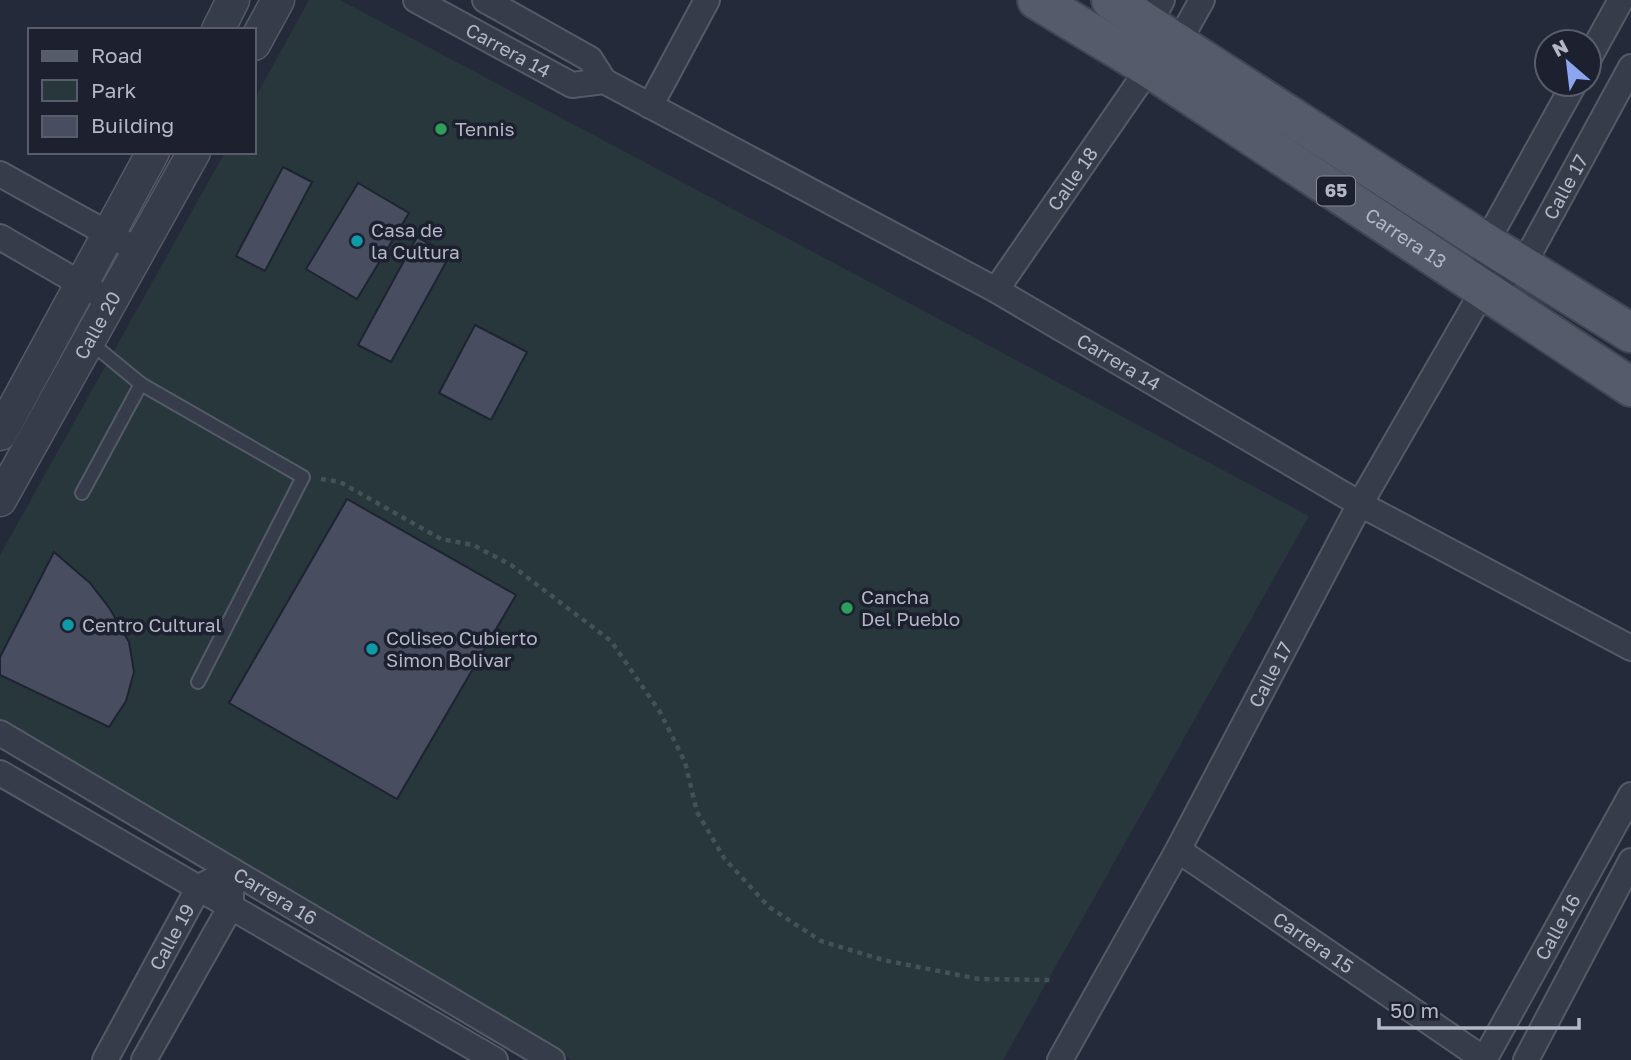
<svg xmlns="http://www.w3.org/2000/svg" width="1631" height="1060" viewBox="0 0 1631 1060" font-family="'Golos Text',sans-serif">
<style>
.green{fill:#27373b}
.building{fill:#484d60;stroke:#1e2331;stroke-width:2}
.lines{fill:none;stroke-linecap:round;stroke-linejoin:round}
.service-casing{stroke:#555a68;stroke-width:16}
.minor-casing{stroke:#555a68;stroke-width:28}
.tertiary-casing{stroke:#555a68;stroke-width:35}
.primary-casing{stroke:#404553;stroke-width:42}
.path{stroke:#435258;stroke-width:4.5;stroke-dasharray:5 5;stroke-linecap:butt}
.service{stroke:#373c4a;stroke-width:12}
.minor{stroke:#373c4a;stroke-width:24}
.tertiary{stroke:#373c4a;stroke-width:32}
.primary{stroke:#555b6a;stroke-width:38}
.leisure-dot{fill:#2e9e5b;stroke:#1d212f;stroke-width:2.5}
.culture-dot{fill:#0f9aa8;stroke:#1d212f;stroke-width:2.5}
.labels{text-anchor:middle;stroke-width:7;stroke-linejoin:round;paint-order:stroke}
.shield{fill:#1d212f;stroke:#868a99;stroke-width:2}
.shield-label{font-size:18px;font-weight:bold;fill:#b3b7c6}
.street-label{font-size:19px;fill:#b3b7c6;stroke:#1d212f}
.poi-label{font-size:19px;fill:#b3b7c6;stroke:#1d212f;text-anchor:start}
</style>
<rect width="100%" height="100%" fill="#242a39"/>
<path class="green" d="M 309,0 L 340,0 L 1309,516 L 1003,1060 L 572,1060 L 0,722 L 0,555 L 225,152 L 254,152 L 254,100 Z"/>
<g class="building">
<path d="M 283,167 L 312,182 L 265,271 L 236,256 Z"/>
<path d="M 358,183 L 409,213 L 357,299 L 306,269 Z"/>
<path d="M 417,237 L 450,255 L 391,362 L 358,345 Z"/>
<path d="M 475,325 L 527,352 L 491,420 L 439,393 Z"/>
<path d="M 347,499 L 516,595 L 397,799 L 229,703 Z"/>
<path d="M 54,552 L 90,583 L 110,609 L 129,642 L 134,672 L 126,701 L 109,727 L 0,675 L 0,657 Z"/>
</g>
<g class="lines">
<defs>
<g id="service">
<path d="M 90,342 L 141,384"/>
<path d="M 82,493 L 141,384 L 303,477 L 198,682"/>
</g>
<g id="minor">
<path id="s1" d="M 416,0 L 572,85 L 604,81"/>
<path id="s2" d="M 485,0 L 590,59 L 604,81 L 996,290 L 1360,504 L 1631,648"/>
<path d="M 1149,38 L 1149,24 L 1162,0"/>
<path d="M 1589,58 L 1621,0"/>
<path d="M 650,106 L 707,0"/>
<path d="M 0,174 L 139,251"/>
<path d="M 0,237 L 112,302"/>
<path d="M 1484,289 L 1486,243 L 1574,84"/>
<path id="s3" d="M 996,290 L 1149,68 L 1178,43 L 1202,0"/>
<path id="s4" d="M 0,733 L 552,1060"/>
<path d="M 0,773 L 495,1060"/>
<path id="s5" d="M 1178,850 L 1485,1060"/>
<path id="s6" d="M 105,1060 L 199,887 L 213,880"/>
<path d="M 144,1060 L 231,906 L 231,891"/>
<path id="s7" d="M 1060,1060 L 1178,850 L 1360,504 L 1484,289 L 1522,267 L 1631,67"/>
<path id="s8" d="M 1484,1060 L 1631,795"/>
<path d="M 1526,1060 L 1631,861"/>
</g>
<g id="tertiary">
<path d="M 218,30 L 233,0"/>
<path d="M 254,44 L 278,0"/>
<path d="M 0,434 L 153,152"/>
<path id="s9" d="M 0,500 L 194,152"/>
</g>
<g id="primary">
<path id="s10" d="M 1037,0 L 1149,68 L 1631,387"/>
<path d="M 1111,0 L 1486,243 L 1631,333"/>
</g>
</defs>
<use href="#service" class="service-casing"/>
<use href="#minor" class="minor-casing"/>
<use href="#tertiary" class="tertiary-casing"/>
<use href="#primary" class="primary-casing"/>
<path class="path" d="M 321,479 L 340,482 L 441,539 L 473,545 L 511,565 L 611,641 L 660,712 L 685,762 L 697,812 L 724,858 L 769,907 L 821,941 L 883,960 L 979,979 L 1053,980"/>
<use href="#service" class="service"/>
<use href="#minor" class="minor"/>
<use href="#tertiary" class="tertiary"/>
<use href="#primary" class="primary"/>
</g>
<g class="leisure-dot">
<circle cx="441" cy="129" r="7"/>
<circle cx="847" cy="608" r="7"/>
</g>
<g class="culture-dot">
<circle cx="357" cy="241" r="7"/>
<circle cx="68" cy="625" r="7"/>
<circle cx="372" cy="649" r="7"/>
</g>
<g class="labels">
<rect class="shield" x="1317" y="176.5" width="38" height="29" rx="5"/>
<g class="shield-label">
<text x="1336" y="197">65</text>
</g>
<g class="street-label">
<text dy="7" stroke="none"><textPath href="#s1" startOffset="105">Carrera 14</textPath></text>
<text dy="7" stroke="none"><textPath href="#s3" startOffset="135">Calle 18</textPath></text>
<text dy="7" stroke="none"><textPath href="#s7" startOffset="1015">Calle 17</textPath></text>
<text dy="7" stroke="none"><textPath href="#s10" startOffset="439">Carrera 13</textPath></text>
<text dy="7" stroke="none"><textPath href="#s9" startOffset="200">Calle 20</textPath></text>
<text dy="7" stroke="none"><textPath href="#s2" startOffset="733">Carrera 14</textPath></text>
<text dy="7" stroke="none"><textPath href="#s7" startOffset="439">Calle 17</textPath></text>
<text dy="7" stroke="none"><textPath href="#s4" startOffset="320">Carrera 16</textPath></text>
<text dy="7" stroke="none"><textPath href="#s8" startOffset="152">Calle 16</textPath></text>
<text dy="7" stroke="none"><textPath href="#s6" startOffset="140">Calle 19</textPath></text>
<text dy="7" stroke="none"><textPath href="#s5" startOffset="164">Carrera 15</textPath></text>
</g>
<g class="poi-label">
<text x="455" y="136">Tennis</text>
<text x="371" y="237">Casa de<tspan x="371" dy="22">la Cultura</tspan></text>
<text x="861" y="604">Cancha<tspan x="861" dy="22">Del Pueblo</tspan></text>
<text x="82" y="632">Centro Cultural</text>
<text x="386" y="645">Coliseo Cubierto<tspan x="386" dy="22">Simon Bolivar</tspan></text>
</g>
</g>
<rect x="28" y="28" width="228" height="126" fill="#1d212f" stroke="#595d6b" stroke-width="2"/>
<rect x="42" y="51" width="35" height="10" fill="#555b6a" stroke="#595d6b" stroke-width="2"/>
<text x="91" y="63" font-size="21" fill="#b3b7c6">Road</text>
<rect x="42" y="80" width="35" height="21" fill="#27373b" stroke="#595d6b" stroke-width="2"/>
<text x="91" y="98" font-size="21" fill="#b3b7c6">Park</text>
<rect x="42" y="116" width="35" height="21" fill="#484d60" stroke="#595d6b" stroke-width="2"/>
<text x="91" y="133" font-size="21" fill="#b3b7c6">Building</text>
<g transform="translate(1568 63) rotate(332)"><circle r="33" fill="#1d212f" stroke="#595d6b" stroke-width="2"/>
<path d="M0-5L12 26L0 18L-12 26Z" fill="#8ca5f1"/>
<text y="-10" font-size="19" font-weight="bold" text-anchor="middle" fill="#b3b7c6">N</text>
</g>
<path d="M1379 1018v10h200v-10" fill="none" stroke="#b3b7c6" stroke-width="3.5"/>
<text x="1390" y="1018" font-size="21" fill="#b3b7c6" stroke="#1d212f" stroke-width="5" paint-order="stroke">50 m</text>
</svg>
